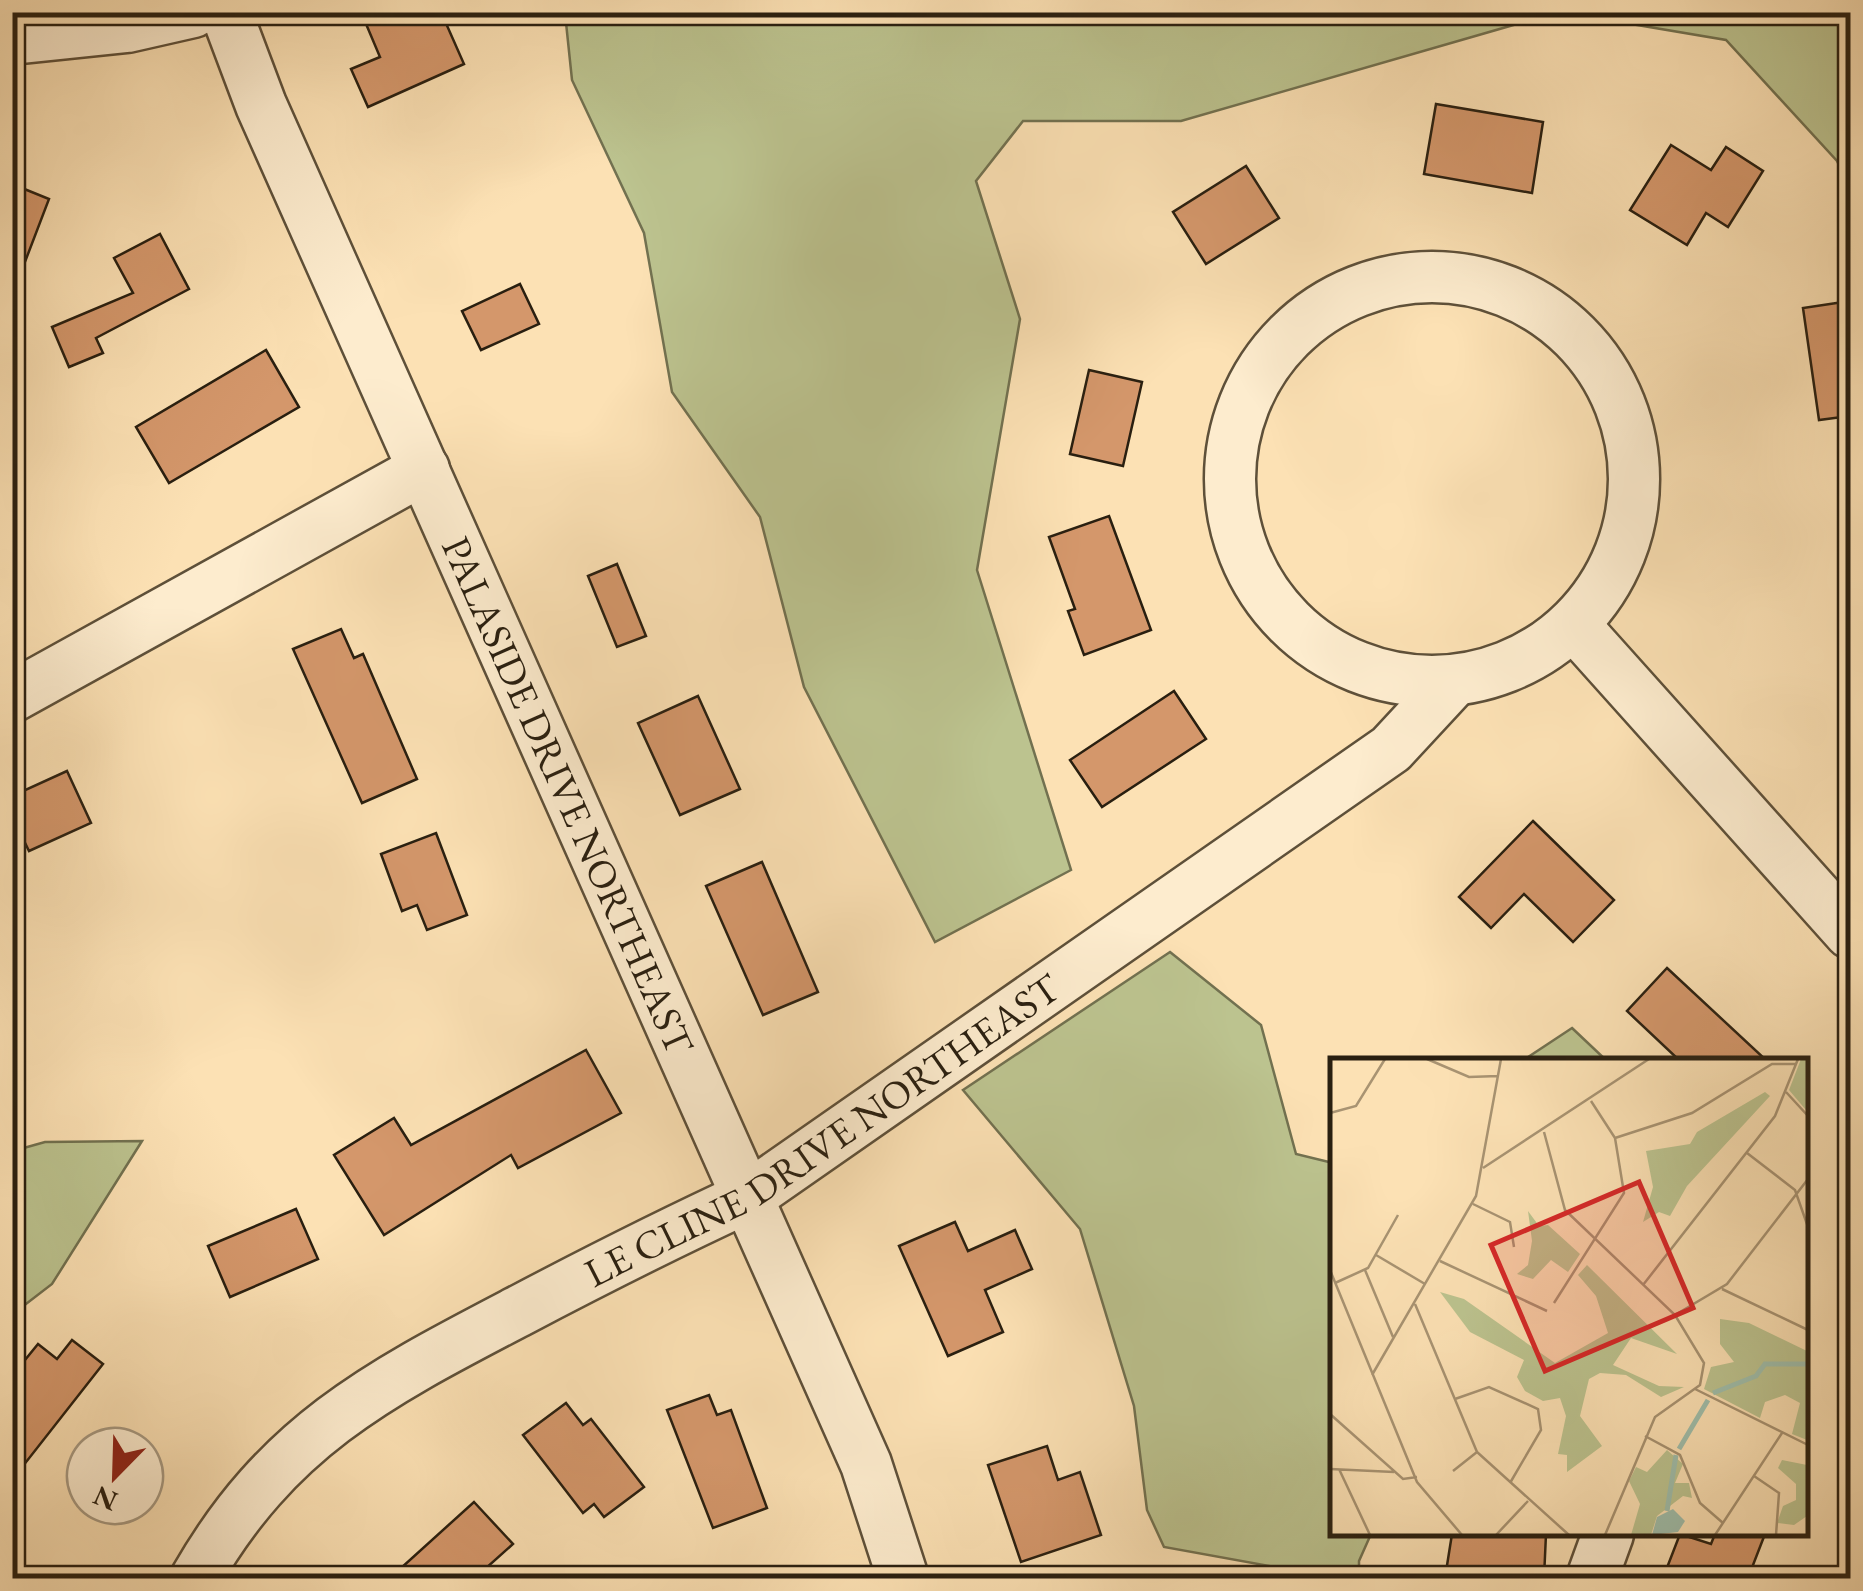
<svg xmlns="http://www.w3.org/2000/svg" width="1863" height="1591" viewBox="0 0 1863 1591" font-family="'EB Garamond',serif">
<style>
.green{fill:#bcc38f;stroke:#727150;stroke-width:2.5}
.building{fill:#d4976b;stroke:#291f10;stroke-width:2.5}
.lines{fill:none;stroke-linecap:round;stroke-linejoin:round}
.minor-casing{stroke:#5e5039;stroke-width:55}
.minor{stroke:#fdecce;stroke-width:50}
.labels{text-anchor:middle;stroke-width:8;stroke-linejoin:round;paint-order:stroke}
.street-label{font-size:40px;fill:#291f10;stroke:#fdecce}
.inset-river{fill:none;stroke:#9fbeab;stroke-width:5}
.inset-road{fill:none;stroke:#a89372;stroke-width:2.5}
.view{fill:#d62828;fill-opacity:0.15;stroke:#d62828;stroke-width:5}
.inset-edge{fill:none;stroke:#291f10;stroke-width:5}
</style>
<rect width="100%" height="100%" fill="#fce1b4"/>
<filter id="stains"><feTurbulence type="fractalNoise" baseFrequency=".002" numOctaves="4"/><feColorMatrix values="0 0 0 0 .2 0 0 0 0 .09 0 0 0 0 .02 0 0 0 .5 -.17"/></filter>
<radialGradient id="worn" r=".72"><stop offset=".6" stop-color="#630" stop-opacity="0"/><stop offset="1" stop-color="#630" stop-opacity=".3"/></radialGradient>
<g class="green">
<path d="M 565,13 L 1555,13 L 1181,121 L 1023,121 L 976,181 L 1020,319 L 977,570 L 1071,870 L 935,942 L 804,687 L 760,517 L 672,392 L 644,233 L 572,80 Z"/>
<path d="M 1566,13 L 1850,13 L 1850,188 L 1837,161 L 1726,40 Z"/>
<path d="M 1170,952 L 1261,1025 L 1296,1154 L 1333,1163 L 1333,1534 L 1371,1534 L 1359,1561 L 1359,1578 L 1275,1578 L 1275,1567 L 1164,1547 L 1147,1510 L 1134,1406 L 1080,1229 L 963,1090 Z"/>
<path d="M 1572,1028 L 1607,1061 L 1522,1061 Z"/>
<path d="M 142,1141 L 52,1284 L 13,1314 L 13,1151 L 45,1142 Z"/>
</g>
<g class="building">
<path d="M 361,12 L 441,12 L 464,64 L 368,107 L 351,69 L 380,57 Z"/>
<path d="M 1436,104 L 1543,122 L 1532,193 L 1424,174 Z"/>
<path d="M 1671,145 L 1711,170 L 1726,147 L 1763,171 L 1728,227 L 1706,213 L 1687,245 L 1630,210 Z"/>
<path d="M 1246,166 L 1279,218 L 1206,264 L 1173,212 Z"/>
<path d="M 12,184 L 49,199 L 15,288 L 12,287 Z"/>
<path d="M 160,234 L 189,289 L 96,338 L 103,353 L 69,367 L 52,327 L 133,293 L 114,258 Z"/>
<path d="M 520,284 L 539,324 L 481,350 L 462,311 Z"/>
<path d="M 1850,301 L 1850,416 L 1819,420 L 1803,308 Z"/>
<path d="M 266,350 L 299,407 L 169,483 L 136,427 Z"/>
<path d="M 1089,370 L 1142,382 L 1123,466 L 1070,454 Z"/>
<path d="M 1109,516 L 1151,630 L 1084,655 L 1068,611 L 1075,609 L 1049,537 Z"/>
<path d="M 617,564 L 646,636 L 617,647 L 588,576 Z"/>
<path d="M 341,629 L 354,658 L 363,654 L 417,779 L 362,803 L 293,649 Z"/>
<path d="M 1174,691 L 1206,739 L 1102,807 L 1070,760 Z"/>
<path d="M 698,696 L 740,789 L 680,815 L 638,723 Z"/>
<path d="M 67,771 L 91,823 L 29,851 L 12,816 L 12,796 Z"/>
<path d="M 1533,821 L 1614,900 L 1573,942 L 1524,894 L 1491,928 L 1459,897 Z"/>
<path d="M 436,833 L 467,915 L 427,930 L 417,905 L 402,911 L 381,854 Z"/>
<path d="M 762,862 L 818,992 L 763,1015 L 706,886 Z"/>
<path d="M 1667,968 L 1767,1061 L 1680,1061 L 1627,1011 Z"/>
<path d="M 586,1050 L 621,1113 L 518,1168 L 511,1155 L 384,1235 L 334,1155 L 394,1118 L 411,1145 Z"/>
<path d="M 296,1209 L 318,1259 L 230,1297 L 208,1246 Z"/>
<path d="M 955,1222 L 968,1251 L 1015,1230 L 1032,1269 L 985,1290 L 1003,1332 L 948,1356 L 899,1246 Z"/>
<path d="M 72,1340 L 103,1364 L 12,1480 L 12,1376 L 38,1344 L 57,1359 Z"/>
<path d="M 709,1395 L 717,1415 L 731,1410 L 767,1508 L 713,1528 L 667,1410 Z"/>
<path d="M 566,1403 L 583,1425 L 591,1419 L 644,1487 L 604,1517 L 594,1504 L 583,1513 L 523,1435 Z"/>
<path d="M 1047,1446 L 1058,1480 L 1080,1472 L 1101,1535 L 1021,1562 L 988,1465 Z"/>
<path d="M 474,1502 L 513,1544 L 475,1578 L 390,1578 Z"/>
<path d="M 1452,1534 L 1546,1534 L 1544,1578 L 1445,1578 Z"/>
<path d="M 1680,1534 L 1711,1544 L 1715,1534 L 1765,1534 L 1748,1578 L 1663,1578 Z"/>
</g>
<g class="lines">
<defs>
<g id="minor">
<path id="s1" d="M 226,12 L 261,105 L 866,1464 L 903,1578"/>
<path d="M 12,39 L 127,27 L 193,12"/>
<circle cx="1432" cy="479" r="202"/>
<path d="M 1574,625 L 1850,933"/>
<path d="M 12,697 L 424,469"/>
<path id="s2" d="M 196,1578 C 277,1436 379,1384 517,1312 C 593,1272 670,1233 748,1197 L 1391,749 L 1454,681"/>
<path d="M 1592,1578 L 1608,1534"/>
</g>
</defs>
<use href="#minor" class="minor-casing"/>
<use href="#minor" class="minor"/>
</g>
<g class="labels">
<g class="street-label">
<text dy="14" stroke="none"><textPath href="#s1" startOffset="855">PALASIDE DRIVE NORTHEAST</textPath></text>
<text dy="14" stroke="none"><textPath href="#s2" startOffset="780">LE CLINE DRIVE NORTHEAST</textPath></text>
</g>
</g>
<g transform="translate(1330 1058)">
<rect width="478" height="478" fill="#fce1b4"/>
<path d="M 471,1 L 477,1 L 476,52 L 459,32 ZM 435,34 L 440,38 L 357,128 L 340,158 L 329,154 L 313,164 L 323,129 L 316,93 L 360,86 L 367,74 ZM 198,153 L 209,168 L 218,167 L 250,196 L 238,214 L 221,202 L 203,221 L 187,216 L 198,207 L 202,183 ZM 257,207 L 347,296 L 301,280 L 283,307 L 329,328 L 354,329 L 331,339 L 296,317 L 270,315 L 259,321 L 250,358 L 272,388 L 237,414 L 237,397 L 228,396 L 236,358 L 230,340 L 213,343 L 195,333 L 187,319 L 194,302 L 140,274 L 110,234 L 134,241 L 225,305 L 278,275 L 266,238 L 248,217 ZM 390,261 L 419,265 L 477,293 L 477,382 L 462,376 L 470,345 L 455,337 L 435,344 L 430,360 L 374,331 L 381,309 L 404,304 L 390,286 ZM 337,392 L 353,406 L 345,425 L 359,425 L 362,440 L 353,438 L 327,458 L 321,477 L 301,477 L 310,446 L 299,423 L 306,409 L 317,414 ZM 452,402 L 477,407 L 477,458 L 464,467 L 447,465 L 453,448 L 466,442 L 466,426 L 448,410 Z" fill="#bcc38f"/>
<path d="M 343,451 L 355,463 L 348,474 L 322,477 L 327,459 Z" fill="#9fbeab"/>
<path class="inset-river" d="M 383,335 L 426,318 L 435,306 L 478,306M 349,391 L 378,342M 337,453 L 346,397"/>
<path class="inset-road" d="M 97,1 L 139,19 L 168,18M 456,34 L 478,58M 0,55 L 26,48 L 55,1M 214,74 L 235,152 L 345,257 L 374,305 L 370,327 L 325,359 L 275,477M 285,80 L 362,55 L 442,6 L 466,6M 417,95 L 465,132 L 478,169M 153,110 L 319,1M 143,146 L 180,164 L 184,189M 46,197 L 95,226M 110,203 L 217,253M 0,212 L 87,424 L 132,477M 35,212 L 63,279M 5,225 L 38,210 L 68,157M 313,227 L 445,58 L 468,1M 392,231 L 478,272M 224,245 L 294,135 L 285,80 L 261,43M 85,246 L 147,394 L 239,477M 345,257 L 397,226 L 478,121M 42,317 L 146,138 L 171,1M 365,331 L 478,387M 125,341 L 159,329 L 208,351 L 211,372 L 180,425M 0,356 L 73,421 L 87,419M 315,378 L 350,397 L 370,445 L 393,465M 0,411 L 64,414M 9,411 L 40,477M 123,413 L 147,394M 424,418 L 449,435 L 446,477M 166,477 L 198,443M 385,477 L 452,375"/>
<path class="view" d="M 309,124 L 363,250 L 215,313 L 161,187 Z"/>
<rect width="478" height="478" class="inset-edge"/>
</g>
<rect width="1863" height="1591" fill="none" stroke="#fce1b4" stroke-width="50"/>
<rect x="15" y="15" width="1833" height="1561" fill="none" stroke="#291f10" stroke-width="5"/>
<rect x="25" y="25" width="1813" height="1541" fill="none" stroke="#291f10" stroke-width="2.5"/>
<g transform="translate(115 1476) rotate(203)"><circle r="48" fill="#fdecce" stroke="#a89a82" stroke-width="2.5"/>
<path d="M0-8L18 38L0 25L-18 38Z" fill="#8f2418"/>
<text y="-15" font-size="28" font-weight="bold" text-anchor="middle" fill="#291f10">N</text>
</g>
<rect width="100%" height="100%" filter="url(#stains)"/>
<rect width="100%" height="100%" fill="url(#worn)"/>
</svg>
